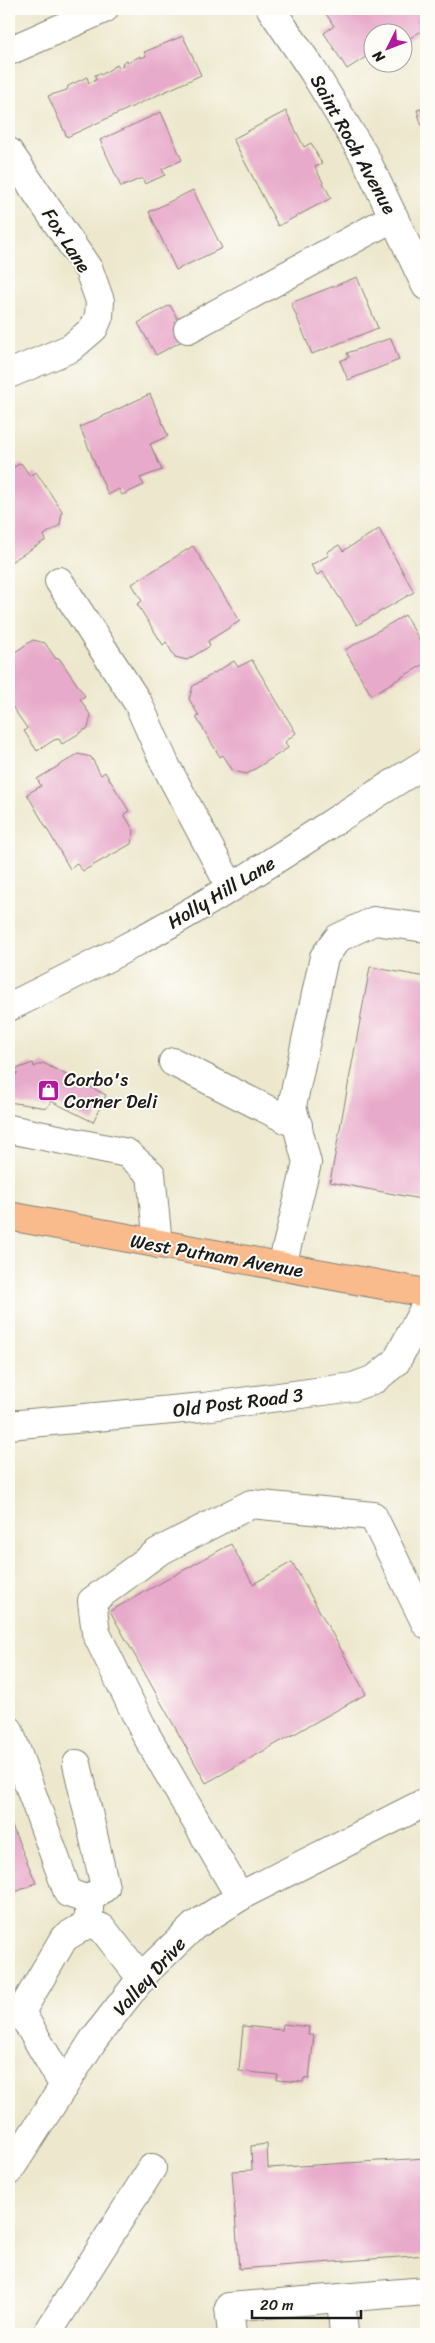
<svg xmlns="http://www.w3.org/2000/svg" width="435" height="2343" viewBox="0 0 435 2343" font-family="Sriracha,sans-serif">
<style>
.building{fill:#e8aacb}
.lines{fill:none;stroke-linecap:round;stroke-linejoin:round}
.minor-casing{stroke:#848274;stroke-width:30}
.major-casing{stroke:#848274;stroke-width:30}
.minor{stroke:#fff;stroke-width:28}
.major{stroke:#fabb8c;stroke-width:28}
.labels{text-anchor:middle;stroke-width:4;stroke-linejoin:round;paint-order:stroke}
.street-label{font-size:19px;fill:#1c1c1c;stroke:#fdfcf7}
.poi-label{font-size:19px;fill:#1c1c1c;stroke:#fdfcf7;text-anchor:start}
</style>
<rect width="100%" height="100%" fill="#fdfcf7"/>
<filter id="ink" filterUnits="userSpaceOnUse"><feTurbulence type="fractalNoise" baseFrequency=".02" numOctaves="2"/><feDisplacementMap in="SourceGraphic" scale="10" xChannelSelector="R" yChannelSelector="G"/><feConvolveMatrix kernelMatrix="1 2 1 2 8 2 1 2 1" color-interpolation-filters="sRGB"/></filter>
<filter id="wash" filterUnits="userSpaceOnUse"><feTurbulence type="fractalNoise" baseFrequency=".0096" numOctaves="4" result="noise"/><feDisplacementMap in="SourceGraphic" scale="20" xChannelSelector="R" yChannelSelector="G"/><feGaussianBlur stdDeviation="1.12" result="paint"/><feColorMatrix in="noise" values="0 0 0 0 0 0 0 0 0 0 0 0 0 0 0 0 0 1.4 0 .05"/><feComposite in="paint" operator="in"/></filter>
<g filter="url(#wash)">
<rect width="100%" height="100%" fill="#ede8cd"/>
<g id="blocks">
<g class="building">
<path d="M 323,9 L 417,9 L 425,21 L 421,22 L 425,29 L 405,41 L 402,32 L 372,32 L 372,53 L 347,69 L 324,33 L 334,26 Z"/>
<path d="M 183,36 L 201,75 L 67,137 L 48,96 L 67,90 L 68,86 L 87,77 L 89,83 L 96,80 L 95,75 L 100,73 L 101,75 L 117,65 L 119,68 L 123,66 L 122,63 L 127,60 L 128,63 L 140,56 L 141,58 L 146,56 L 144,52 Z"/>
<path d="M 426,108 L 426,140 L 417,110 Z"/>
<path d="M 286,111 L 304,147 L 311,143 L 322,164 L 315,167 L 331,198 L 278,226 L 233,139 Z"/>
<path d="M 161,112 L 182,160 L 162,169 L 165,175 L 145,184 L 142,178 L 121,187 L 100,140 Z"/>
<path d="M 193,190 L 222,248 L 176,270 L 149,212 Z"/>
<path d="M 357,277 L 378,328 L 312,354 L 291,303 Z"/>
<path d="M 170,305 L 188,338 L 156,355 L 138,323 Z"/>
<path d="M 391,338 L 399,360 L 348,380 L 340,361 L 349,357 L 347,353 Z"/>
<path d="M 150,394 L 168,436 L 150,444 L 162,470 L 140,478 L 144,485 L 122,495 L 119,489 L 108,495 L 80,427 Z"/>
<path d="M 21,463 L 30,476 L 36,472 L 62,511 L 60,525 L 44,535 L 46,540 L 9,563 L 9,470 Z"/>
<path d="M 379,529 L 414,592 L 357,625 L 323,572 L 317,575 L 311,565 L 329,555 L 327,552 L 339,545 L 343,551 Z"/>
<path d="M 193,546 L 240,621 L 208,641 L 210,646 L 187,660 L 175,657 L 166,642 L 163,645 L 137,604 L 142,601 L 132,584 Z"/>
<path d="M 405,615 L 426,651 L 426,663 L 371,695 L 345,650 Z"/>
<path d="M 33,640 L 45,643 L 56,659 L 59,658 L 85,696 L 80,699 L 91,716 L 88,728 L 62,744 L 59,739 L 54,740 L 37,751 L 24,731 L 27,728 L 9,702 L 9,656 Z"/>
<path d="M 252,660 L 296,733 L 285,742 L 288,748 L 247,774 L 233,771 L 223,755 L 220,757 L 196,717 L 199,716 L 189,699 L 193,686 L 234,661 L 238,667 Z"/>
<path d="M 78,754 L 91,757 L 101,775 L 105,772 L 129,811 L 124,814 L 134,831 L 131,844 L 83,871 L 76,863 L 70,869 L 27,794 L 41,786 L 37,779 Z"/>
<path d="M 370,967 L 426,977 L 426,1200 L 330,1182 Z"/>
<path d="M 33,1063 L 34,1067 L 43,1063 L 106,1095 L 93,1122 L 51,1101 L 47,1108 L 9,1102 L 9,1076 L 17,1074 L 16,1069 Z"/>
<path d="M 231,1544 L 253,1584 L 292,1562 L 366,1694 L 206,1783 L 110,1611 Z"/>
<path d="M 9,1819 L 36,1883 L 9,1895 Z"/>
<path d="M 283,2024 L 309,2027 L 308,2035 L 314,2035 L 309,2079 L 304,2078 L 303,2082 L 277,2080 L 278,2075 L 239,2071 L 243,2026 L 282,2030 Z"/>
<path d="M 267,2144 L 268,2168 L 426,2158 L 426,2255 L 239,2269 L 232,2171 L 252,2170 L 251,2146 Z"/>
</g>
</g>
</g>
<g filter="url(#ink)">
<use href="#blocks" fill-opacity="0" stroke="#848274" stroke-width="1"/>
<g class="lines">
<defs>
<g id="minor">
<path d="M 271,9 L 313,71 L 365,157 L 426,286"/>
<path d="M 9,51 L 104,9"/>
<path d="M 9,152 L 89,270 L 100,301 L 99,316 L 94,328 L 71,348 L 9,374"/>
<path d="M 188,329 L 394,217"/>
<path d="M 59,581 L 138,703 L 165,764 L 231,888"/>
<path d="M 9,1007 C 84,970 160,932 232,887 C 297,847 360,803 426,763"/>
<path d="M 173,1062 L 298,1125"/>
<path d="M 9,1129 L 127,1153 L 151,1174 L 158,1244"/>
<path d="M 282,1266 L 307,1163 L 292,1106 L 324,957 L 338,938 L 374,921 L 426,928"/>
<path d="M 9,1425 L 204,1407 L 353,1387 L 375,1379 L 396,1362 L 426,1305"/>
<path d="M 9,1730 L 68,1893 L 89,1900 L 89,1923"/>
<path d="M 77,1764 L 105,1887 L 89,1900"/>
<path d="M 240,1897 L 145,1733 L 96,1633 L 92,1601 L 158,1552 L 251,1504 L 373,1516 L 426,1624"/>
<path d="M 89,1923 L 102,1928 L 142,1979"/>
<path d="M 64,2086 L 21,2012 L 64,1938 L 89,1923"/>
<path d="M 9,2171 L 94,2039 L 147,1971 L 194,1926 L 246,1893 L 426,1802"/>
<path d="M 341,2298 L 344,2334"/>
<path d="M 47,2334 L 152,2168"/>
<path d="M 232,2334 L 229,2307 L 426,2291"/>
</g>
<path id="major" d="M 9,1216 L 426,1293"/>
</defs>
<use href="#minor" class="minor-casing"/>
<use href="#major" class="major-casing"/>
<use href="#minor" class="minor"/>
<use href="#major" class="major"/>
</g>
</g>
<defs>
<symbol id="shop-square" viewBox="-11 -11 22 22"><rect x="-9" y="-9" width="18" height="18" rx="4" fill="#b5179e" stroke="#fdfcf7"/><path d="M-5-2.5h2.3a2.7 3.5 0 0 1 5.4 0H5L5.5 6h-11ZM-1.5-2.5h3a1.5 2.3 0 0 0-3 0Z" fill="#fff"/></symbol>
</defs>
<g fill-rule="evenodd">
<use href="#shop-square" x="36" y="1078" width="25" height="25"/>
</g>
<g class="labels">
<g class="street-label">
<text transform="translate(354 144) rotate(61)" y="7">Saint Roch Avenue</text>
<text transform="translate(67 240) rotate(57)" y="7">Fox Lane</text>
<text transform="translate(221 892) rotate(-31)" y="7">Holly Hill Lane</text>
<text transform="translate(217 1255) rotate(10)" y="7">West Putnam Avenue</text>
<text transform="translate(238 1402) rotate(-7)" y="7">Old Post Road 3</text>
<text transform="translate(149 1976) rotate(-48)" y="7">Valley Drive</text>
</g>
<g class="poi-label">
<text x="64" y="1086">Corbo's<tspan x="64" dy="22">Corner Deli</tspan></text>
</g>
</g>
<rect width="435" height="2343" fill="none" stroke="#fdfcf7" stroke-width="30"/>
<g transform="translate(388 48) rotate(228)"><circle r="24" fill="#fdfcf7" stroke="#a3a29f"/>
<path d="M0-4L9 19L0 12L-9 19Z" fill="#b5179e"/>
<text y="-8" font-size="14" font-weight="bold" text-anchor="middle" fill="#1c1c1c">N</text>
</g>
<path d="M252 2310v8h109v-8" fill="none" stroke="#1c1c1c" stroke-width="2.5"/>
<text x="260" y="2310" font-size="15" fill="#1c1c1c" stroke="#fdfcf7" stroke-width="4" paint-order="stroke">20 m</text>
</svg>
